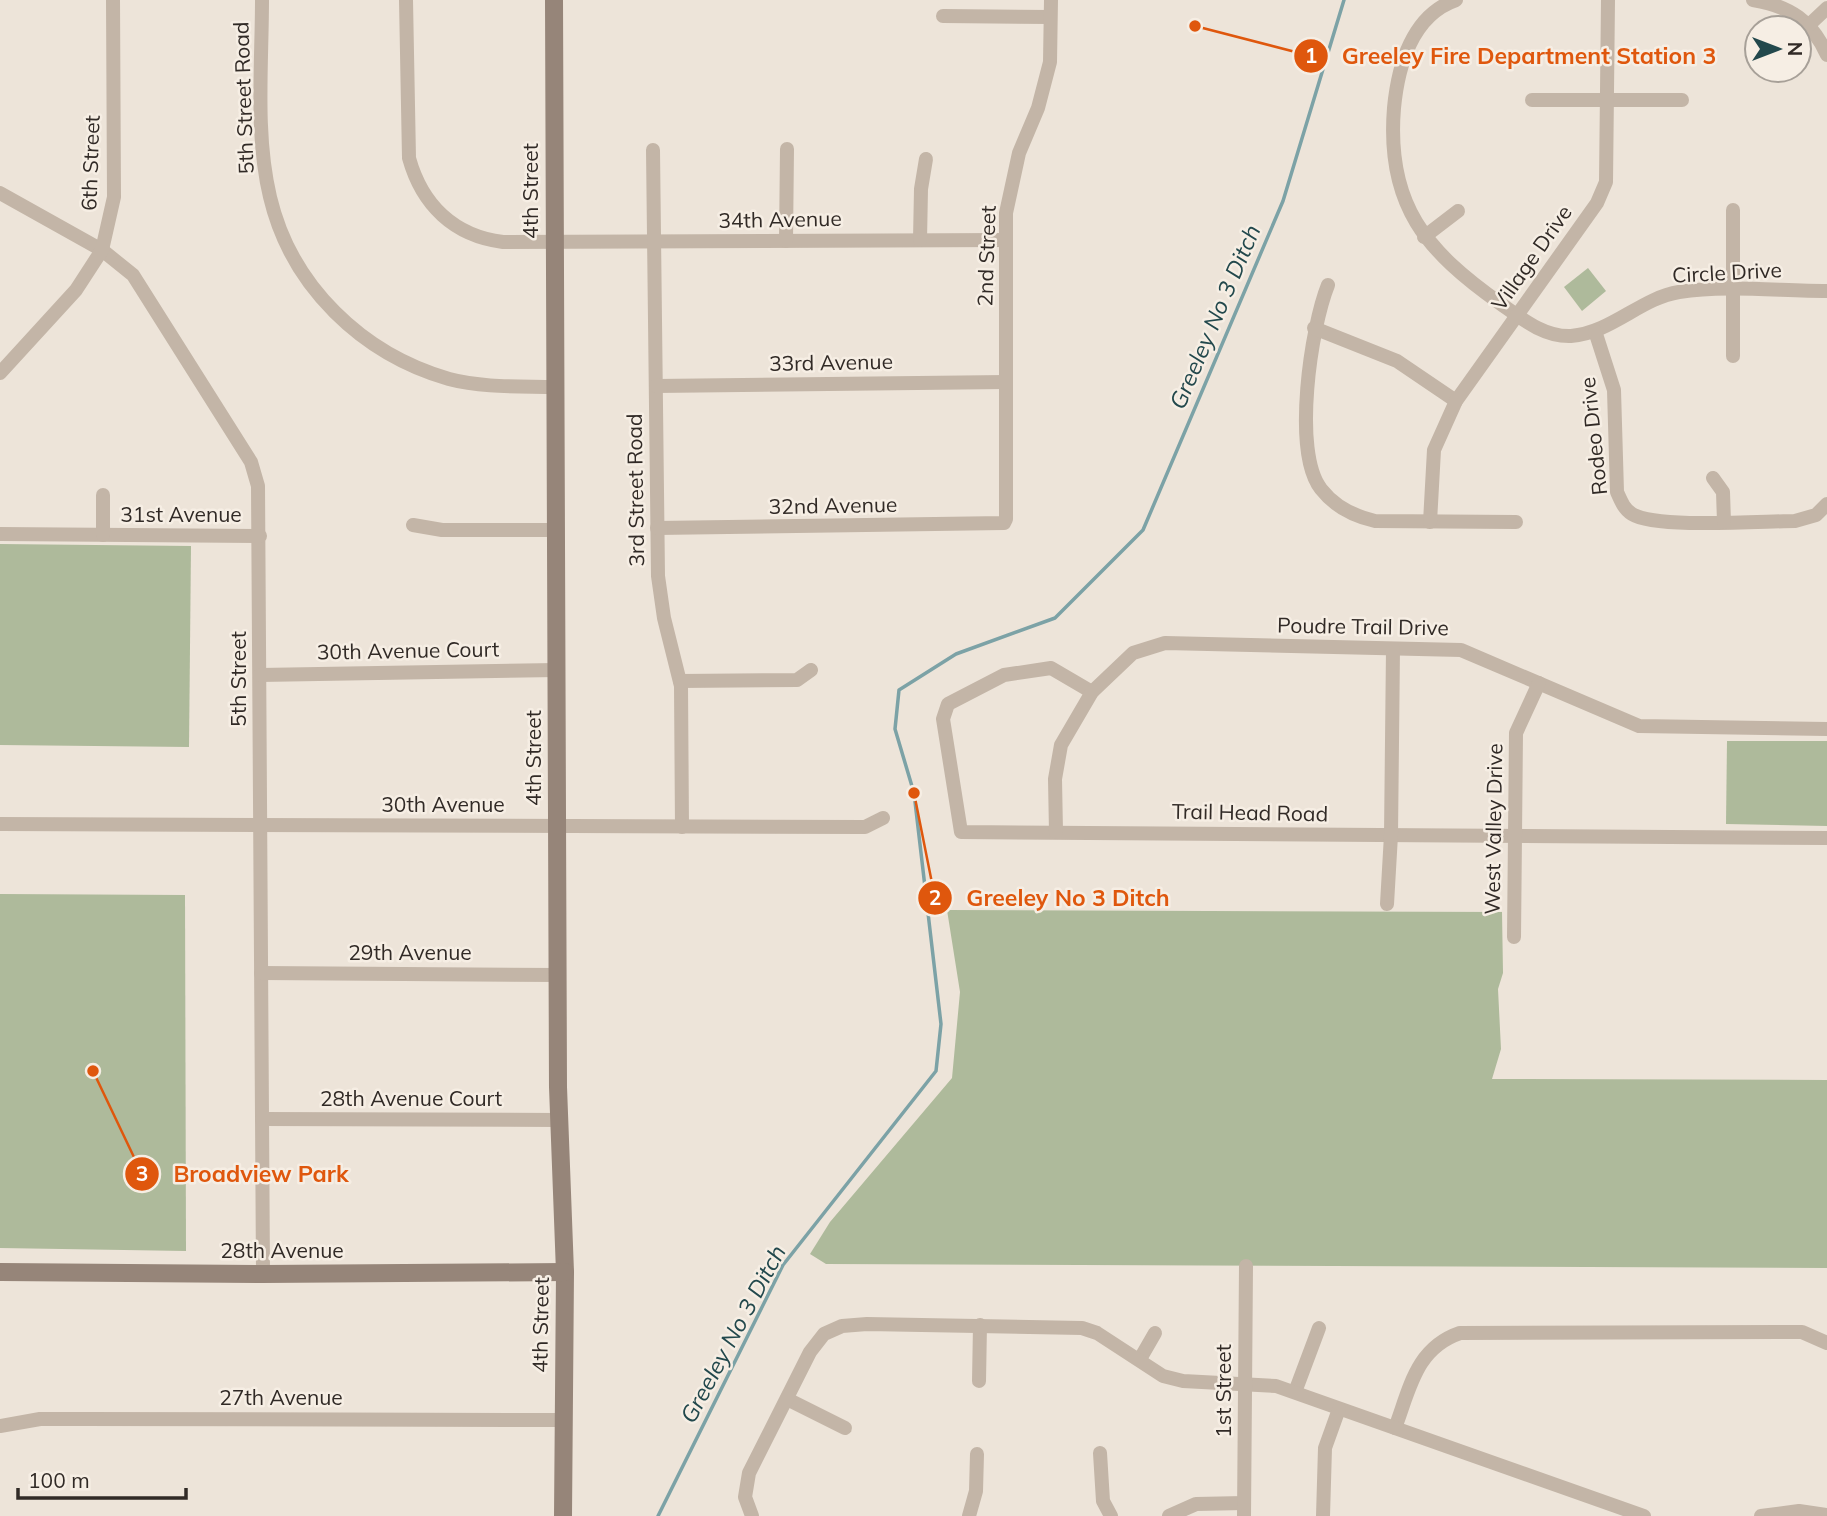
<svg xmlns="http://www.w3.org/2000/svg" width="1827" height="1516" viewBox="0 0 1827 1516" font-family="Mulish,sans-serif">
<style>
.green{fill:#aeba9b}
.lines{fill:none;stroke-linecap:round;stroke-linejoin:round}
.stream{stroke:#7ca2a6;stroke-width:3.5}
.street{stroke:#c3b5a7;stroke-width:14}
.secondary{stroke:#968579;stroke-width:18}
.labels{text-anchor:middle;stroke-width:5;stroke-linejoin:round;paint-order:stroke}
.street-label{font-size:21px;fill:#312a26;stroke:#f6eee4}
.water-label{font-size:23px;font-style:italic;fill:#22484c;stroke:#f6eee4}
.leader{fill:none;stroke:#df570d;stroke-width:2.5}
.callout-dot{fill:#df570d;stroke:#f6eee4;stroke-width:2.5}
.mark-label{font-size:21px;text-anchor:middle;font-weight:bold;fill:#fff}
.callout-label{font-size:23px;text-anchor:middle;font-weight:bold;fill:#df570d;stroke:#f6eee4;stroke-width:5;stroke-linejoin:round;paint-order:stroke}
</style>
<rect width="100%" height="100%" fill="#ede4d9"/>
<g class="green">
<path d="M 1588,268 L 1606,291 L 1582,311 L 1564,287 Z"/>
<path d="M 0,544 L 191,546 L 189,747 L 0,745 Z"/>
<path d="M 1727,741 L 1827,741 L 1827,826 L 1726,824 Z"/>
<path d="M 0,894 L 185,895 L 186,1251 L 0,1248 Z"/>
<path d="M 947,910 L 1502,912 L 1503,973 L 1498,989 L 1501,1049 L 1492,1079 L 1827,1080 L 1827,1268 L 826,1264 L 810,1254 L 830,1222 L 952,1078 L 960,992 Z"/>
</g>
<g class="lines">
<path class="stream" d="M 658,1516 L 783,1265 L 936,1071 L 941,1024 L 914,793 L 895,729 L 899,690 L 956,654 L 1055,618 L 1143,530 L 1283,201 L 1344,0"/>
<g class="street">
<path d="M 262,0 C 262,64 255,134 270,197 C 291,286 362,354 449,379 C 483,388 520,386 555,387"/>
<path d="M 406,0 L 409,158 C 422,205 454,236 503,242 L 1006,240"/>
<path d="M 1456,0 C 1412,15 1398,66 1394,108 C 1386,205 1426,251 1501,304 C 1522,319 1544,337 1571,336 C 1611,333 1641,298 1679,292 C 1726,285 1779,291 1827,291"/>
<path d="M 1753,0 C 1790,6 1812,21 1827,55"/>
<path d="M 943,16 L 1050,17"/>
<path d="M 1810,24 L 1827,8"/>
<path d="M 1532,100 L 1682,100"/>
<path d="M 653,150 L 658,576 L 664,618 L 681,686 L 682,827"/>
<path d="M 0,193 L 102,250 L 133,275 L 251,462 L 258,486 L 263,1274"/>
<path d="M 1733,210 L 1733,356"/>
<path d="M 1424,237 L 1458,211"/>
<path d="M 920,240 L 921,189 L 926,159"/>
<path d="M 786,241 L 787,149"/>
<path d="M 1328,285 C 1311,327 1292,452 1321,489 C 1335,507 1353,516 1375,521 L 1516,522"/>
<path d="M 1314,328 L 1397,361 L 1456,401"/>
<path d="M 1595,331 L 1614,390 L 1617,492 C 1621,501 1624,509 1632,514 C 1656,529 1763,521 1795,521 L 1816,515 L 1827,504"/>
<path d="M 0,373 L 76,290 L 102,250 L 114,197 L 113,0"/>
<path d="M 656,386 L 1006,382"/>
<path d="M 1713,478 L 1723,492 L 1724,522"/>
<path d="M 1430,522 L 1434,450 L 1456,401 L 1597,203 L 1606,182 L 1608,0"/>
<path d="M 413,525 L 442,530 L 556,530"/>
<path d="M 657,528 L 1004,523 L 1006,519 L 1006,213 L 1019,153 L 1038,108 L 1050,62 L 1051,0"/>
<path d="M 0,534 L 260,536"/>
<path d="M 103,535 L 103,495"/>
<path d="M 260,675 L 556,670"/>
<path d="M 680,681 L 797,680 L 811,670"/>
<path d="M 1092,692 L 1051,668 L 1004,675 L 948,704 L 943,719 L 961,832 L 1827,838"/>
<path d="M 0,824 L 865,827 L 883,818"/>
<path d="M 1056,832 L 1055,779 L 1061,745 L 1092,692 L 1133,653 L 1165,643 L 1461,650 L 1639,726 L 1827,729"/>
<path d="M 1387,904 L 1391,835 L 1393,649"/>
<path d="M 1514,937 L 1516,733 L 1539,683"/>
<path d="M 261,973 L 558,975"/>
<path d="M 262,1119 L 559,1120"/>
<path d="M 1140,1359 L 1155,1333"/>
<path d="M 979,1381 L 980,1325"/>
<path d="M 1295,1392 L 1319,1328"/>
<path d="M 787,1399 L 845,1428"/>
<path d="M 0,1426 L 40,1419 L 79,1419 L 563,1420"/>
<path d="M 1395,1428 C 1410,1388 1416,1348 1460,1333 L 1802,1332 L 1827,1343"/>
<path d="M 1100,1453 L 1103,1501 L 1111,1516"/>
<path d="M 752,1516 L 745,1497 L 749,1473 L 810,1352 L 824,1334 L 842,1326 L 867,1324 L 1082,1328 L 1097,1333 L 1163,1376 L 1183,1381 L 1276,1386 L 1644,1516"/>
<path d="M 969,1516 L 976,1491 L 977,1454"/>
<path d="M 1169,1516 L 1196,1504 L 1244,1503"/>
<path d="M 1244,1516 L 1246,1266"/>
<path d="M 1323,1516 L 1325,1448 L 1339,1409"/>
<path d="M 1761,1516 L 1799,1511 L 1827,1515"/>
</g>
<g class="secondary">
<path d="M 554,0 L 558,1087 L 565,1272 L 563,1516"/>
<path d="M 0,1272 L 263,1274 L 565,1272"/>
</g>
</g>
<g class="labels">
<g class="street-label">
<text transform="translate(244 98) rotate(-92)" y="7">5th Street Road</text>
<text transform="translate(91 163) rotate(-88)" y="7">6th Street</text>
<text transform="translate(531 191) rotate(-90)" y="7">4th Street</text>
<text transform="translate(780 220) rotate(-1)" y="7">34th Avenue</text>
<text transform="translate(987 256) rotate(-88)" y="7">2nd Street</text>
<text transform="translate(1532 258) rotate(-55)" y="7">Village Drive</text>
<text transform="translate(1727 273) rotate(-3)" y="7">Circle Drive</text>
<text transform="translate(831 363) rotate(-1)" y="7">33rd Avenue</text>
<text transform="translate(1594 436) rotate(-96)" y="7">Rodeo Drive</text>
<text transform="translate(636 490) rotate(-91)" y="7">3rd Street Road</text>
<text transform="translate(833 506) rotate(-1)" y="7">32nd Avenue</text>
<text x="181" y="522">31st Avenue</text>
<text transform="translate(1363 627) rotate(1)" y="7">Poudre Trail Drive</text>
<text transform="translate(408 651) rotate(-1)" y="7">30th Avenue Court</text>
<text transform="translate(239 679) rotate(-90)" y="7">5th Street</text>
<text transform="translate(534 758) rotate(-90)" y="7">4th Street</text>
<text x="443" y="812">30th Avenue</text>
<text transform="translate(1250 813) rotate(1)" y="7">Trail Head Road</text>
<text transform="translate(1494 829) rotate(-89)" y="7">West Valley Drive</text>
<text x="410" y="960">29th Avenue</text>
<text x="411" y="1106">28th Avenue Court</text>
<text x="282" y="1258">28th Avenue</text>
<text transform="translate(541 1325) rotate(-89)" y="7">4th Street</text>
<text transform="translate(1224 1391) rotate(-90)" y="7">1st Street</text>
<text x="281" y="1405">27th Avenue</text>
</g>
<g class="water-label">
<text transform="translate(1215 317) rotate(-67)" y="8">Greeley No 3 Ditch</text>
<text transform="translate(733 1334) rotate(-62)" y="8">Greeley No 3 Ditch</text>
</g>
</g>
<path class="leader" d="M1195 26L1311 56M914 793L935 898M93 1071L142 1174"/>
<g class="callout-dot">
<circle cx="1195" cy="26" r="7"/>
<circle cx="914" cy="793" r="7"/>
<circle cx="93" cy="1071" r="7"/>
<circle cx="1311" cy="56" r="18"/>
<circle cx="935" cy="898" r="18"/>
<circle cx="142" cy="1174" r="18"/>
</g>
<g class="mark-label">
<text x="1311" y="63">1</text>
<text x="935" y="905">2</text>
<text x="142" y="1181">3</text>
</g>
<g class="callout-label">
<text x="1529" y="64">Greeley Fire Department Station 3</text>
<text x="1068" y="906">Greeley No 3 Ditch</text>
<text x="261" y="1182">Broadview Park</text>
</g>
<g transform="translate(1778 49) rotate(90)"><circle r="33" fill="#f6eee4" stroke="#a7a098" stroke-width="2"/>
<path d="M0-5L12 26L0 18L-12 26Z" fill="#22484c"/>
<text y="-10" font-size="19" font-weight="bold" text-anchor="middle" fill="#312a26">N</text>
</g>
<path d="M18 1488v10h168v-10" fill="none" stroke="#312a26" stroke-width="3.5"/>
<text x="28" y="1488" font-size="21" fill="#312a26" stroke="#f6eee4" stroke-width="5" paint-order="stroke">100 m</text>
</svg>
